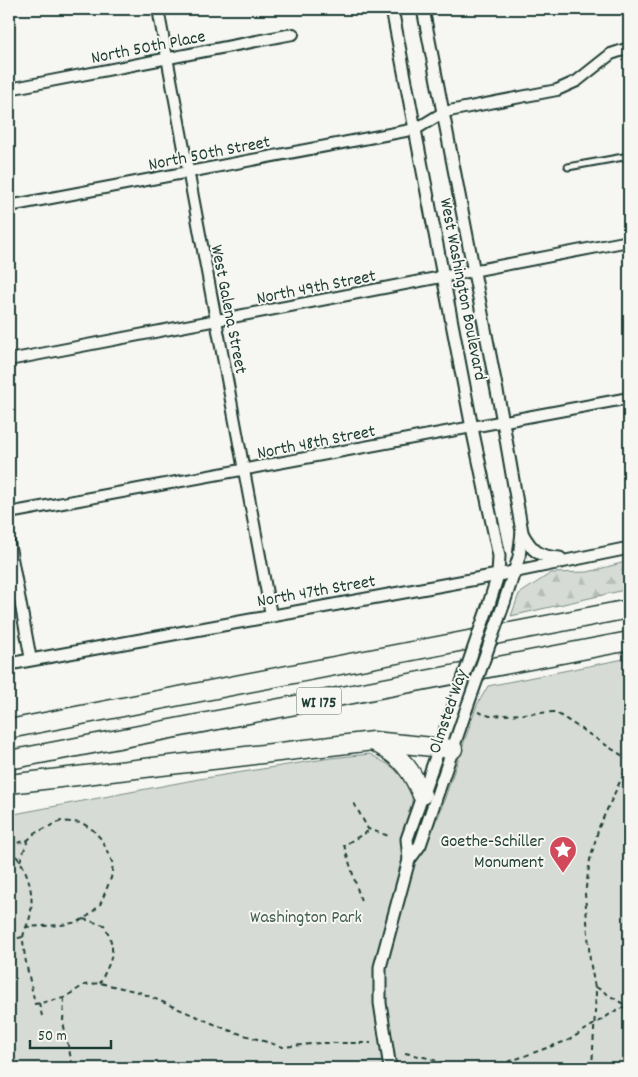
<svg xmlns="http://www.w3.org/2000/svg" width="638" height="1077" viewBox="0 0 638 1077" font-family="Dekko,sans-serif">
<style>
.forest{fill:url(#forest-firs);stroke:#7a8c85}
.park{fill:#d6dbd6;stroke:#7a8c85}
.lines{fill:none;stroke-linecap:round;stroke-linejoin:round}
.service-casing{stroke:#1f3d34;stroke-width:9}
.minor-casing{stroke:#1f3d34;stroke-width:14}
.tertiary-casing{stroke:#1f3d34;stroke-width:15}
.motorway-casing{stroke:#1f3d34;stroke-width:21}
.path{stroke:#1f3d34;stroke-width:2;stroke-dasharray:5 4;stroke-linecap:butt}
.service{stroke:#f6f6f2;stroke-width:5}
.minor{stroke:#f6f6f2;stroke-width:10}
.tertiary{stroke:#f6f6f2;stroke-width:11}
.motorway{stroke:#f6f6f2;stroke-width:18}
.tertiary-bridge-casing{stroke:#1f3d34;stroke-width:15;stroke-linecap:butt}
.tertiary-bridge{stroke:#f6f6f2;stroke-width:11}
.labels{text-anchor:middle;stroke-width:4;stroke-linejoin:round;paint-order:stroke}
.shield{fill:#f6f6f2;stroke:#60746d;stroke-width:1}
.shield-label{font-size:16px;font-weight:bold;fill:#1f3d34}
.street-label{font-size:18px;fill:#1f3d34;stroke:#f6f6f2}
.poi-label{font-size:18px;fill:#1f3d34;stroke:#f6f6f2;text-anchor:end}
.park-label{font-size:18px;fill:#445d54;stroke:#f6f6f2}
</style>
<defs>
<pattern id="forest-firs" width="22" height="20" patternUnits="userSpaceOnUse" patternTransform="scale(1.25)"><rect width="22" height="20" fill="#d6dbd6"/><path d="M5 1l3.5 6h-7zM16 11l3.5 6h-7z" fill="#b7bdb8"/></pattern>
</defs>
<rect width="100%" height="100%" fill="#f6f6f2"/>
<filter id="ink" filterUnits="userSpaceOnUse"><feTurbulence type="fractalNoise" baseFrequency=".02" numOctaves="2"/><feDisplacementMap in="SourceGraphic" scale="10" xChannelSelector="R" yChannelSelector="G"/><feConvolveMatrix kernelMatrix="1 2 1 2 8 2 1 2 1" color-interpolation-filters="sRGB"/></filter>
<g filter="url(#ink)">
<path class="forest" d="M 629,561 L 629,589 L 511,616 L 519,594 L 551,573 L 588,572 Z"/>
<path class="park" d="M 629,658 L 629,1068 L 9,1068 L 9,815 L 199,779 L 331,758 L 370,754 L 394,768 L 412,788 L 412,806 L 438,818 L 477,705 L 488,686 Z"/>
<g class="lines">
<defs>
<path id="service" d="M 568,167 L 629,156"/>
<g id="minor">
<path d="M 158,9 L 271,615"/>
<path d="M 9,89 L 293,34"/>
<path d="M 9,206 L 416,129 L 444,112 L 557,90 L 577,81 L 611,54 L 629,48"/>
<path d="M 9,360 L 629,241"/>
<path d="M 9,513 L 629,398"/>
<path d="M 9,542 L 31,660"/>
</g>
<g id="tertiary">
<path d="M 392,9 L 472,428 L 499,556 L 498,575 L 489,604"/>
<path d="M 423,9 L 503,422 L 522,532 L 519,557 L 504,603"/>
<path d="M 522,533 C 532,551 539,557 560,558"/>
<path d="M 9,664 L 498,575 L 629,548"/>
<path d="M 409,860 L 407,839 L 452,711"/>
<path d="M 390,1068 L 380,1003 L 380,967 L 409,860 L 420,845 L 466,710"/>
</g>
<g id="motorway">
<path d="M 9,729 L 629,609"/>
<path d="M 378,744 C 402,757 412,771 422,795"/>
<path d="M 9,760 L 629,641"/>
<path d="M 9,784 L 373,741 L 453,749"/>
</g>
</defs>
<use href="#service" class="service-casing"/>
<use href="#minor" class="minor-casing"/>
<use href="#tertiary" class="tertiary-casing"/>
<use href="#motorway" class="motorway-casing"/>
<g class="path">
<path d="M 478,712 L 490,716 L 555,712 L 629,760"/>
<path d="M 354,803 L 368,829 L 389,836"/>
<path d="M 9,845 L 28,840 L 35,833 L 61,821 L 82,823 L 93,830 L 102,840 L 113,864 L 111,878 L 100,905 L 88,916 L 78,922 L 61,925 L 26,927"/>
<path d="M 9,850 C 28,863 35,895 30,917 C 28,924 23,932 23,939 C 24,960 31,983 35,1004 L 64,998 L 84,985 L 100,983 L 139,992 L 228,1030 L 283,1047 L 320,1043 L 371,1043"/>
<path d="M 20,861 L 28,840"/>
<path d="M 361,901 L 344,845 L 370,830"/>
<path d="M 83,919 L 104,925 C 118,951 112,958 100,983"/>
<path d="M 9,940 L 23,937"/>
<path d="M 596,987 L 628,1007"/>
<path d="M 64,998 L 63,1022 L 73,1068"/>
<path d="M 39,1003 L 42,1016"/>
<path d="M 405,1053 L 428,1058 L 458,1068"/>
<path d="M 9,1064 L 10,1068"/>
<path d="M 491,1068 L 569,1040 L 620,1008 L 629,1007"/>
<path d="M 592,1068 L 596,993 L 590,961 L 585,894 L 590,860 L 599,827 L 629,762"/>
</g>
<use href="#service" class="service"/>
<use href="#minor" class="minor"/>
<use href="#tertiary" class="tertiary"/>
<use href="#motorway" class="motorway"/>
<defs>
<g id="tertiary-bridge">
<path d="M 466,710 L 504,603"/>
<path d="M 452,711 L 489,604"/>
</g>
</defs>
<use href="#tertiary-bridge" class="tertiary-bridge-casing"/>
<use href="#tertiary-bridge" class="tertiary-bridge"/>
</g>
</g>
<defs>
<symbol id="sight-pin" viewBox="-11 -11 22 30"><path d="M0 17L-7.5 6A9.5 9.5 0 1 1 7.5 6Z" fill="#d1495b" stroke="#f6f6f2"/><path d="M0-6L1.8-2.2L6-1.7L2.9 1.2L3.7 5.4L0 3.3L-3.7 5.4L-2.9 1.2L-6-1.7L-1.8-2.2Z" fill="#fff"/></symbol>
</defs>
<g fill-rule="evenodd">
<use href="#sight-pin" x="547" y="834" width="32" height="43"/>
</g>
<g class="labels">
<rect class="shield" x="296.5" y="687.5" width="45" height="27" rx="4"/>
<g class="shield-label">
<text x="319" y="707">WI 175</text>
</g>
<g class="street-label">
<text transform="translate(148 46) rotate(-11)" y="6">North 50th Place</text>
<text transform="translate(209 152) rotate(-11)" y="6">North 50th Street</text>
<text transform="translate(316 286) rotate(-11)" y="6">North 49th Street</text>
<text transform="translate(464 289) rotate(79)" y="6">West Washington Boulevard</text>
<text transform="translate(230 309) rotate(79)" y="6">West Galena Street</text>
<text transform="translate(316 441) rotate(-11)" y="6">North 48th Street</text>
<text transform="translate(316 590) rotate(-10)" y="6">North 47th Street</text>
<text transform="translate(447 711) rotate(-71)" y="6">Olmsted Way</text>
</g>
<g class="poi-label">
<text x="544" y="846">Goethe-Schiller<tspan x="544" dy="21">Monument</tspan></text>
</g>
<g class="park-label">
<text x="306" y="922">Washington Park</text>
</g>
</g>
<rect width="638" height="1077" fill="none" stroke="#f6f6f2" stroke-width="30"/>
<rect x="15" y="15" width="608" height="1047" fill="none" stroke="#1f3d34" stroke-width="2" filter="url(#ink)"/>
<path d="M30 1040v8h81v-8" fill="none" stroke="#1f3d34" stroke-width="2.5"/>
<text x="38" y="1040" font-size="15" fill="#1f3d34" stroke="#f6f6f2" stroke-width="4" paint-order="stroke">50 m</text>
</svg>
